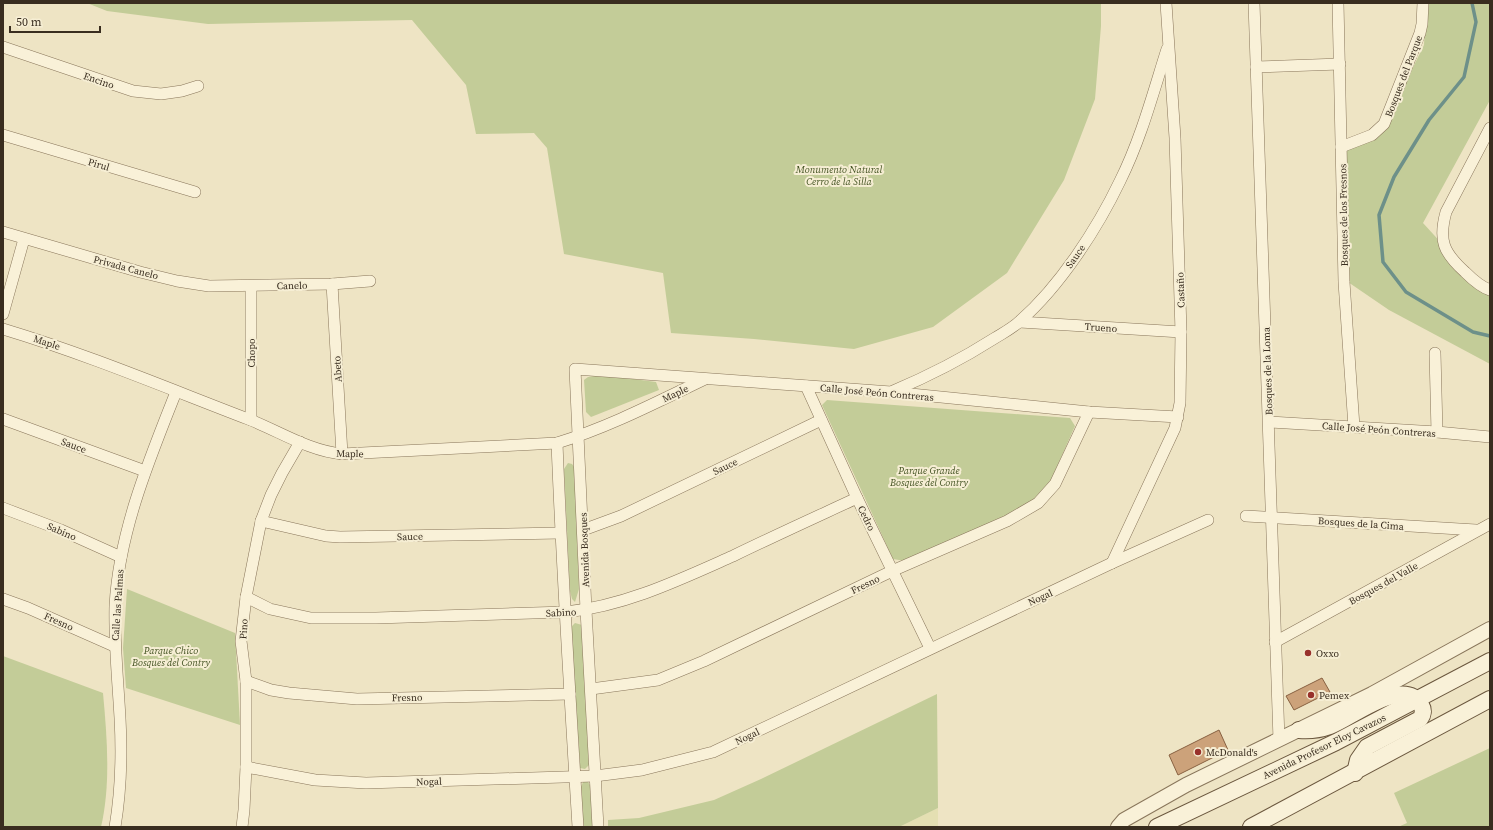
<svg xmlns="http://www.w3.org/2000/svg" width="1493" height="830" viewBox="0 0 1493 830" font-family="'Source Serif 4',serif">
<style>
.farmland{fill:#e4dfb2}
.green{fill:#c3cc98}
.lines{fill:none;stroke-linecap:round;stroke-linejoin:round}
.stream{stroke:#6d9089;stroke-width:3.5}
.building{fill:#cca27a;stroke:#886141}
.minor-casing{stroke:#89765b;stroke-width:12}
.tertiary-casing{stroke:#89765b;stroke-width:16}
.secondary-casing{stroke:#6b573e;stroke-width:18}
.minor{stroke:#f9f1d8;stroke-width:11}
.tertiary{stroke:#f9f1d8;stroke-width:14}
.secondary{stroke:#f9f1d8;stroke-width:16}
.poi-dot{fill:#98312b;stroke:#f6eed4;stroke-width:1.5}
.labels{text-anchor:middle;stroke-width:4;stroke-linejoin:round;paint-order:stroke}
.street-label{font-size:10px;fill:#392d1f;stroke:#f6eed4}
.park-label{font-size:10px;font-style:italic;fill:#465525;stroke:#f6eed4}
.poi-label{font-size:10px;fill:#392d1f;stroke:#f6eed4;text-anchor:start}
</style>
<rect width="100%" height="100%" fill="#eee4c4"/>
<path class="farmland" d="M 938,808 L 938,827 L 899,827 Z"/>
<g class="green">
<path d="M 87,3 L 1101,3 L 1101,26 L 1095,99 L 1064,180 L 1007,273 L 933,327 L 854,349 L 754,339 L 671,333 L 663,273 L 564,254 L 547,148 L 534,133 L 476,134 L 466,85 L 412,20 L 208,24 L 107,11 Z"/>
<path d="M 1426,3 L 1490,3 L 1490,100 L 1423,223 L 1487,293 L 1490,293 L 1490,364 L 1389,310 L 1348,282 L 1343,149 L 1383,128 L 1424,45 Z"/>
<path d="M 603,375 L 656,382 L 659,390 L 591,417 L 586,412 L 584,380 L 588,377 Z"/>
<path d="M 827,400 L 1070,418 L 1075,426 L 1051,480 L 1032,501 L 1011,513 L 905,561 L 893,559 L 822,405 Z"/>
<path d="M 568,463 L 572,464 L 575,468 L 579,589 L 575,602 L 572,599 L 570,591 L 564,469 Z"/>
<path d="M 127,589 L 235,633 L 240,725 L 126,688 L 123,648 Z"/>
<path d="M 575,623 L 582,625 L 589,765 L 585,769 L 580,768 L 571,627 Z"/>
<path d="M 3,656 L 103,693 C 107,737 111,784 101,827 L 3,827 Z"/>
<path d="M 937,694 L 938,808 L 899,827 L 608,827 L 608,820 L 639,818 L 714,800 L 761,779 Z"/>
<path d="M 1490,748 L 1490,827 L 1398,827 L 1407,823 L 1394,793 Z"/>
<path d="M 587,780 L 591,787 L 593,827 L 583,827 L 581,787 L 583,782 Z"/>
</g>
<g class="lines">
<path class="stream" d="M 1472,3 L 1476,22 L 1464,77 L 1429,120 L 1394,177 L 1379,215 L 1383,262 L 1406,292 L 1473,332 L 1490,336"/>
</g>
<g class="building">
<path d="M 1322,678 L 1330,692 L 1294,710 L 1286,696 Z"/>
<path d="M 1219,730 L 1228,750 L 1178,775 L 1169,755 Z"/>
</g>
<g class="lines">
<defs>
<g id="minor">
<path d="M 1254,3 L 1279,740"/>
<path d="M 1338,3 L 1344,282 L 1354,427"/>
<path d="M 3,47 L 133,91 L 161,94 L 182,91 L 198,86"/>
<path d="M 1256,67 L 1340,64"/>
<path d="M 1490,128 L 1446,212 C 1438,241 1444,253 1465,272 C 1472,279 1481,287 1490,290"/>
<path d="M 3,135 L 195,192"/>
<path d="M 1341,147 L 1372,135 L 1384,124 L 1420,33 L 1422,24 L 1423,3"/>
<path d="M 3,232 L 140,272 L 177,281 L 209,286 L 332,284 L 370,281"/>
<path d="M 332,284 L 342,454"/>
<path d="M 3,314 L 24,239"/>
<path d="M 1020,322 L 1181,332"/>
<path d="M 3,329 C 86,354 167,388 248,419 C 279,431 309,451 342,454 L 557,443 C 609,427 657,402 705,379"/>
<path d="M 1435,353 L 1437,432"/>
<path d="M 806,386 L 857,498 L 930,648"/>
<path d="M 893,391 C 929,376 962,359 995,338 C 1003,333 1013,328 1020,321 C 1060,286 1097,229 1120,181 C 1141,139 1153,93 1167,49"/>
<path d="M 3,419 L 145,471"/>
<path d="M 251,420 L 251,286"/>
<path d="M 1269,422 L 1437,432 L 1490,437"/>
<path d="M 557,443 C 562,571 570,699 578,827"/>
<path d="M 3,508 L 61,530 L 121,557"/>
<path d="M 1246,516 L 1476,530"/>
<path d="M 261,521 L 326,536 L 340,537 L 560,533"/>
<path d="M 583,530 L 621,516 L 821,420"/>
<path d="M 1112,563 L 1175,428 L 1180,403 L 1181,332 L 1175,138 L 1166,3"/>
<path d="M 246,597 L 270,609 L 311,618 L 376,618 L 566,612 C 625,606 679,580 733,556 C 774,536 816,517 857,498"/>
<path d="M 3,599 L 28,608 L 114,646"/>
<path d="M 1275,642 L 1490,524"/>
<path d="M 246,681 L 271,690 L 289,693 L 357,699 L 570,694"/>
<path d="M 591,689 L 658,680 L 704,661 L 892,571 L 1007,521 L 1038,503 L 1055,484 L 1089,412"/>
<path d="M 246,767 L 315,780 L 366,783 L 595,776 L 642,770 L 713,752 L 1112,563 L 1208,520"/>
<path d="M 115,827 C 121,791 122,754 120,718 C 118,681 114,644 115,606 C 119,532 149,460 176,392"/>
<path d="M 242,827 L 244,810 L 246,767 L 246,681 L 241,641 L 246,597 L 261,521 L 271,495 L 282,473 L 300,442"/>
<path d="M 598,827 L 586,610 L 575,369 L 891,392 L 1089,412 L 1178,417"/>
</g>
<path id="tertiary" d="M 1118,827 L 1124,820 L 1186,785 L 1372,694 L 1490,629"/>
<g id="secondary">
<path d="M 1299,730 C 1310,731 1319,730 1330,726 C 1352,718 1403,675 1421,705 C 1424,710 1423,715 1420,719 L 1367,747 L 1358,760 L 1355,773"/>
<path d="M 1157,827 L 1336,742 L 1490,661"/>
<path d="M 1251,827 L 1490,699"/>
</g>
</defs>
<use href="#minor" class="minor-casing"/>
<use href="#tertiary" class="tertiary-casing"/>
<use href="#secondary" class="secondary-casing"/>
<use href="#minor" class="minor"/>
<use href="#tertiary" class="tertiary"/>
<use href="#secondary" class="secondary"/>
</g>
<g class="poi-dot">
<circle cx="1308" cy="653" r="4"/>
<circle cx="1311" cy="695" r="4"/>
<circle cx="1198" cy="752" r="4"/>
</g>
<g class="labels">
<g class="street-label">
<text transform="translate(1403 76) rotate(-69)" y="4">Bosques del Parque</text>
<text transform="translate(99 80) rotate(19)" y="4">Encino</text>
<text transform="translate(99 164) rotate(16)" y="4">Pirul</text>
<text transform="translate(1343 215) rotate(-91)" y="4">Bosques de los Fresnos</text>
<text transform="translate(1075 256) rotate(-55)" y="4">Sauce</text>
<text transform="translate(126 267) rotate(15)" y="4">Privada Canelo</text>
<text transform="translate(292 285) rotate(-1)" y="4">Canelo</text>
<text transform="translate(1180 290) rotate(-92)" y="4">Castaño</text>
<text transform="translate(1101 327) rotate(4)" y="4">Trueno</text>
<text transform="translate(47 342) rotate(18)" y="4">Maple</text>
<text transform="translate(251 353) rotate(-90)" y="4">Chopo</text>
<text transform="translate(337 369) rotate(-93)" y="4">Abeto</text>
<text transform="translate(1267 371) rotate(-92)" y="4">Bosques de la Loma</text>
<text transform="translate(877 392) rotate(5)" y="4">Calle José Peón Contreras</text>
<text transform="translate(675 393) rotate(-25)" y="4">Maple</text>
<text transform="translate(1379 429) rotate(4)" y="4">Calle José Peón Contreras</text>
<text transform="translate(74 445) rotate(20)" y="4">Sauce</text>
<text transform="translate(350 453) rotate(1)" y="4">Maple</text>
<text transform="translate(725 466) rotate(-26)" y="4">Sauce</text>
<text transform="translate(867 518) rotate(64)" y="4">Cedro</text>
<text transform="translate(1361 523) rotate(4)" y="4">Bosques de la Cima</text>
<text transform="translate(62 531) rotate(23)" y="4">Sabino</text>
<text transform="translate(410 536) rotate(-1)" y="4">Sauce</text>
<text transform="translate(584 550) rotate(-92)" y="4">Avenida Bosques</text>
<text transform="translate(1383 583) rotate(-29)" y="4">Bosques del Valle</text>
<text transform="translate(865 584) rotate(-26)" y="4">Fresno</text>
<text transform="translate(1040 597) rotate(-25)" y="4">Nogal</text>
<text transform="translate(117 605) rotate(-86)" y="4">Calle las Palmas</text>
<text transform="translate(561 612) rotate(-3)" y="4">Sabino</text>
<text transform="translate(59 621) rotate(24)" y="4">Fresno</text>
<text transform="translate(243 629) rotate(-86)" y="4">Pino</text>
<text transform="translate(407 697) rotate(-1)" y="4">Fresno</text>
<text transform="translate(747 736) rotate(-26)" y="4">Nogal</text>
<text transform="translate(1324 746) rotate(-26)" y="4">Avenida Profesor Eloy Cavazos</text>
<text transform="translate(429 781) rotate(-2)" y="4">Nogal</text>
</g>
<g class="park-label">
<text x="839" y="173">Monumento Natural<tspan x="839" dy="12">Cerro de la Silla</tspan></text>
<text x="929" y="474">Parque Grande<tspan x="929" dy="12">Bosques del Contry</tspan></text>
<text x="171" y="654">Parque Chico<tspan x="171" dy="12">Bosques del Contry</tspan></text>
</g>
<g class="poi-label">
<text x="1316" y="657">Oxxo</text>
<text x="1319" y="699">Pemex</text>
<text x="1206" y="756">McDonald's</text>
</g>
</g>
<rect width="1493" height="830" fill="none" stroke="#392d1f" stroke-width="8"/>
<path d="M10 26v6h90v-6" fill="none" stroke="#392d1f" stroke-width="2"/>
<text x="16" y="26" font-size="12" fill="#392d1f" stroke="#f6eed4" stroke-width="3" paint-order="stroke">50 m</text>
</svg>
